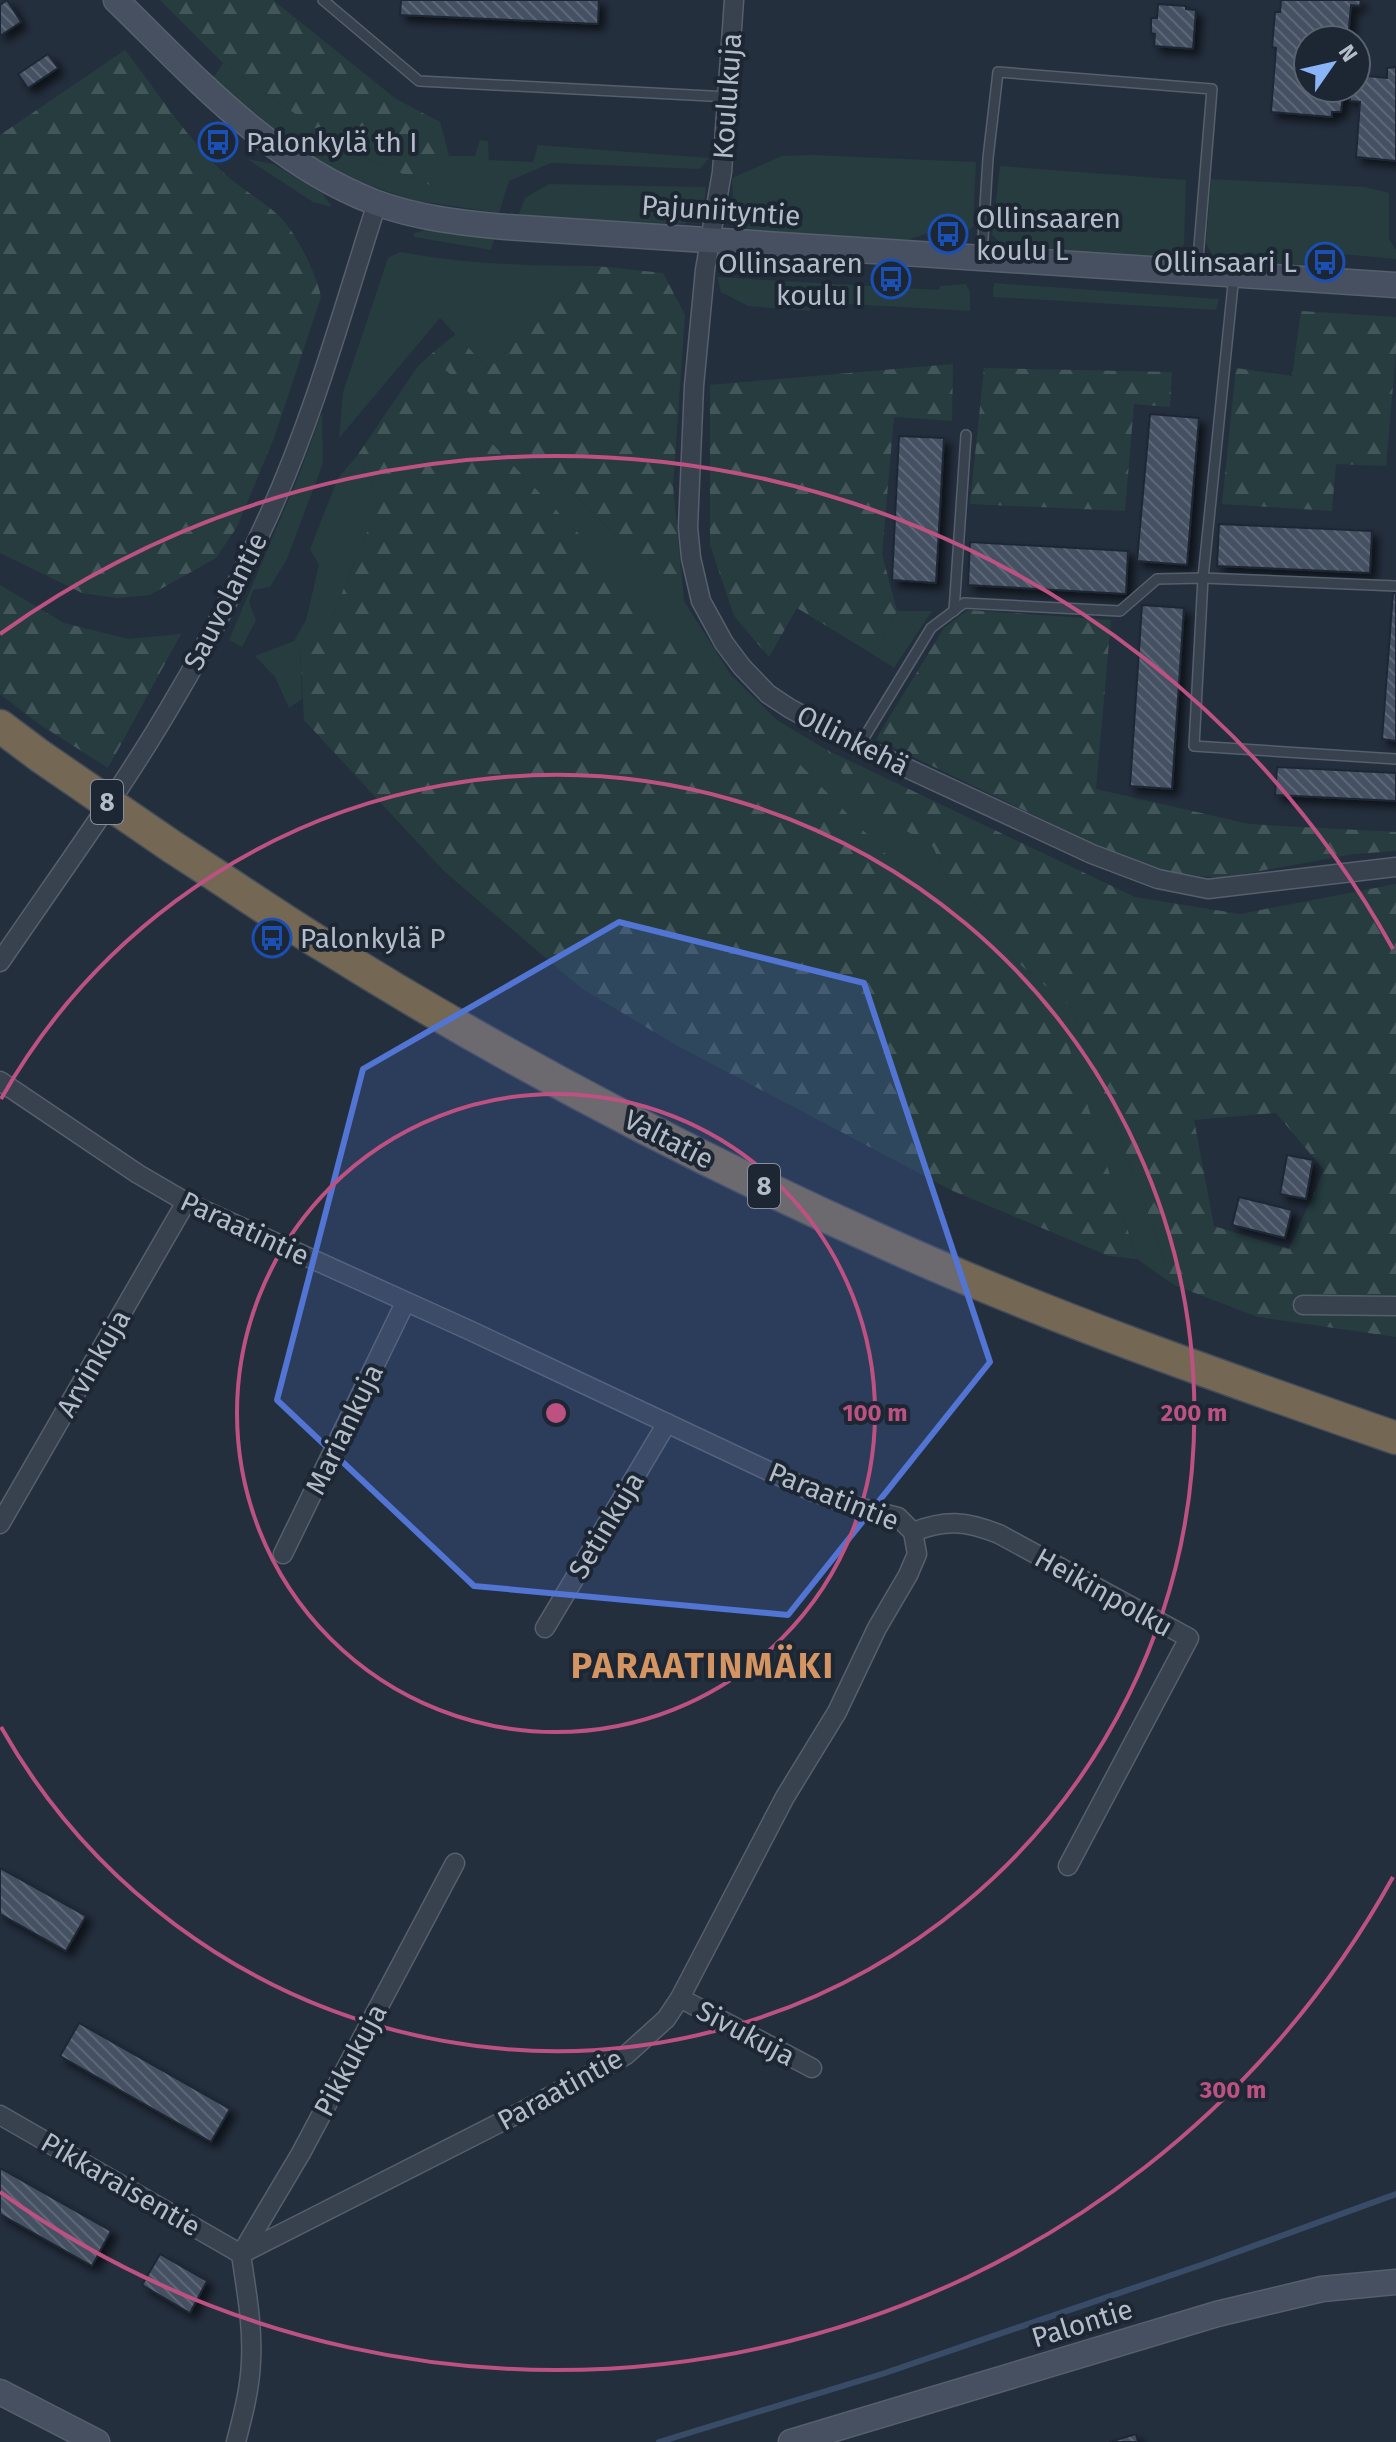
<svg xmlns="http://www.w3.org/2000/svg" width="1396" height="2442" viewBox="0 0 1396 2442" font-family="'Fira Sans',sans-serif">
<style>
.green{fill:#263c3f}
.forest{fill:url(#forest-firs);fill-rule:evenodd}
.lines{fill:none;stroke-linecap:round;stroke-linejoin:round}
.stream{stroke:#394c67;stroke-width:6}
.building{fill:url(#building-back-hatch);stroke:#1f2835;stroke-width:2;filter:url(#shadow)}
.lane-casing{stroke:#565f6c;stroke-width:12}
.street-casing{stroke:#565f6c;stroke-width:21}
.secondary-casing{stroke:#565f6c;stroke-width:27}
.highway-casing{stroke:#434c59;stroke-width:35}
.lane{stroke:#38414e;stroke-width:9}
.street{stroke:#38414e;stroke-width:18}
.secondary{stroke:#465061;stroke-width:24}
.highway{stroke:#746855;stroke-width:32}
.highway-bridge-casing{stroke:#434c59;stroke-width:35;stroke-linecap:butt}
.highway-bridge{stroke:#746855;stroke-width:32}
.marked{fill:#5274d3;fill-opacity:0.2;stroke:#5274d3;stroke-width:6;stroke-linejoin:round}
.ring{fill:none;stroke:#bd5182;stroke-width:4}
.labels{text-anchor:middle;stroke-width:8;stroke-linejoin:round;paint-order:stroke}
.shield{fill:#1d2633;stroke:#878f9c;stroke-width:2}
.shield-label{font-size:26px;font-weight:bold;fill:#b4bcc9}
.street-label{font-size:28px;fill:#b4bcc9;stroke:#1d2633}
.poi-label{font-size:28px;fill:#b4bcc9;stroke:#1d2633;text-anchor:start}
.district-label{font-size:36px;font-weight:bold;letter-spacing:2px;fill:#d59563;stroke:#1d2633}
.centre{fill:#bd5182;stroke:#1d2633;stroke-width:4}
.ring-label{font-size:24px;text-anchor:middle;font-weight:bold;fill:#bd5182;stroke:#1d2633;stroke-width:8;stroke-linejoin:round;paint-order:stroke}
</style>
<defs>
<pattern id="forest-firs" width="22" height="20" patternUnits="userSpaceOnUse" patternTransform="scale(2)"><rect width="22" height="20" fill="#263c3f"/><path d="M5 1l3.5 6h-7zM16 11l3.5 6h-7z" fill="#435659"/></pattern>
<pattern id="building-back-hatch" width="6" height="6" patternUnits="userSpaceOnUse" patternTransform="scale(2)"><rect width="6" height="6" fill="#455162"/><path d="M-1 5l2 2M0 0l6 6M5-1l2 2" fill="none" stroke="#5d6877"/></pattern>
<filter id="shadow"><feDropShadow dx="6" dy="6" stdDeviation="4" flood-color="#0009"/></filter>
</defs>
<rect width="100%" height="100%" fill="#242f3e"/>
<g class="green">
<path d="M 223,63 L 348,151 L 432,186 L 449,156 L 475,156 L 480,140 L 488,141 L 489,160 L 533,162 L 538,145 L 709,158 L 700,169 L 551,163 L 509,181 L 499,213 L 411,200 L 341,175 L 273,133 L 213,78 Z"/>
<path d="M 812,155 L 976,162 L 973,227 L 965,234 L 942,228 L 908,240 L 745,230 L 734,221 L 732,178 L 782,156 Z"/>
<path d="M 247,159 L 273,164 L 322,193 L 332,207 L 313,202 Z"/>
<path d="M 1000,166 L 1186,180 L 1184,245 L 1164,258 L 1005,247 L 992,235 Z"/>
<path d="M 1211,179 L 1365,187 L 1389,193 L 1389,239 L 1396,250 L 1396,259 L 1331,253 L 1302,266 L 1224,261 L 1212,255 L 1206,243 Z"/>
<path d="M 549,184 L 706,187 C 705,206 701,214 684,224 L 518,216 L 525,198 Z"/>
<path d="M 429,229 L 494,239 L 491,250 L 414,237 L 414,233 Z"/>
<path d="M 400,252 C 465,264 530,266 596,266 L 488,369 L 440,318 L 339,438 L 343,392 L 388,258 Z"/>
<path d="M 717,277 L 939,290 L 940,286 L 966,284 L 970,292 L 970,311 L 812,302 L 810,311 L 748,306 L 721,292 Z"/>
<path d="M 994,283 L 1219,299 L 1216,310 L 993,297 Z"/>
<path d="M 430,355 L 684,601 L 731,675 L 777,720 L 827,750 L 863,805 L 933,847 L 952,889 L 972,899 L 1012,958 L 1073,1009 L 1174,1285 L 1137,1259 L 1067,1044 L 418,366 Z"/>
<path d="M 322,412 L 323,463 L 287,559 L 270,587 L 253,590 L 249,602 L 256,620 L 242,647 L 229,640 L 299,475 Z"/>
<path d="M 357,456 L 380,501 L 329,624 L 300,644 L 302,699 L 289,708 L 275,677 L 255,656 L 294,641 L 306,620 L 319,565 L 310,549 L 338,478 Z"/>
<path d="M 897,611 L 932,611 L 894,668 L 874,655 Z"/>
</g>
<g class="forest">
<path d="M 160,0 L 273,0 L 396,99 L 440,122 L 449,156 L 432,186 L 348,151 L 223,63 Z"/>
<path d="M 125,50 C 157,91 187,139 225,174 C 242,190 263,200 279,216 C 296,232 317,275 321,297 L 274,438 L 237,527 L 216,558 L 150,595 L 117,598 L 82,593 L 0,553 L 0,135 Z"/>
<path d="M 596,266 L 663,273 L 685,315 L 673,486 L 684,601 L 430,355 L 456,334 L 488,369 Z"/>
<path d="M 1301,311 L 1396,317 L 1396,352 L 1386,466 L 1336,464 L 1332,511 L 1222,504 L 1236,368 L 1292,376 Z"/>
<path d="M 953,364 L 952,421 L 894,417 L 882,554 L 897,611 L 874,655 L 797,608 L 769,657 L 734,616 L 710,545 L 710,385 Z"/>
<path d="M 418,366 L 1068,1044 L 1137,1259 L 1109,1256 L 953,1191 L 674,1044 L 581,988 L 445,872 L 304,720 L 300,644 L 329,624 L 380,501 L 357,456 Z"/>
<path d="M 984,368 L 1172,372 L 1170,407 L 1134,404 L 1125,511 L 970,504 Z"/>
<path d="M 0,585 L 64,623 L 128,639 L 181,634 L 108,768 L 39,724 L 0,694 Z"/>
<path d="M 968,610 L 1111,620 L 1096,789 L 1249,824 L 1396,832 L 1396,851 L 1354,854 L 1221,878 L 1167,873 L 1090,842 L 876,739 L 944,628 Z"/>
<path d="M 827,750 L 1135,897 L 1240,914 L 1396,884 L 1396,1337 L 1258,1317 L 1174,1285 L 1073,1009 L 1012,958 L 972,899 L 952,889 L 933,847 L 863,805 ZM 1276,1113 L 1324,1170 L 1289,1249 L 1214,1226 L 1194,1120 Z"/>
</g>
<g class="lines">
<path class="stream" d="M 659,2442 L 882,2374 L 1204,2264 L 1396,2194"/>
</g>
<g class="building">
<path d="M 7,0 L 21,22 L 0,36 L 0,5 Z"/>
<path d="M 401,0 L 599,0 L 598,24 L 400,15 Z"/>
<path d="M 1281,0 L 1361,0 L 1360,6 L 1351,5 L 1348,40 L 1308,40 L 1308,88 L 1356,88 L 1356,75 L 1387,78 L 1387,68 L 1396,67 L 1396,161 L 1356,157 L 1360,102 L 1350,101 L 1350,95 L 1343,94 L 1341,112 L 1332,112 L 1332,117 L 1271,112 L 1276,48 L 1272,47 L 1275,12 L 1280,12 Z"/>
<path d="M 1158,4 L 1186,6 L 1186,9 L 1196,10 L 1193,49 L 1154,46 L 1155,34 L 1151,33 L 1151,18 L 1157,18 Z"/>
<path d="M 48,54 L 58,68 L 28,88 L 18,74 Z"/>
<path d="M 1150,414 L 1199,418 L 1187,565 L 1137,561 Z"/>
<path d="M 899,436 L 944,438 L 936,583 L 892,580 Z"/>
<path d="M 1219,524 L 1372,531 L 1370,573 L 1217,566 Z"/>
<path d="M 970,542 L 1128,551 L 1126,594 L 968,585 Z"/>
<path d="M 1393,593 L 1396,593 L 1396,741 L 1382,739 Z"/>
<path d="M 1142,605 L 1184,608 L 1172,789 L 1130,786 Z"/>
<path d="M 1277,767 L 1396,773 L 1396,801 L 1275,795 Z"/>
<path d="M 1287,1155 L 1313,1160 L 1306,1199 L 1280,1194 Z"/>
<path d="M 1239,1197 L 1292,1210 L 1285,1238 L 1232,1225 Z"/>
<path d="M 0,1868 L 86,1916 L 66,1951 L 0,1914 Z"/>
<path d="M 79,2023 L 230,2109 L 211,2142 L 60,2056 Z"/>
<path d="M 0,2168 L 111,2231 L 92,2266 L 0,2214 Z"/>
<path d="M 160,2254 L 207,2281 L 190,2313 L 142,2285 Z"/>
<path d="M 1136,2434 L 1138,2442 L 1109,2442 Z"/>
</g>
<g class="lines">
<defs>
<g id="lane">
<path d="M 323,0 L 419,81 L 729,97"/>
<path d="M 982,255 L 988,158 L 998,72 L 1212,89 L 1197,271"/>
<path d="M 1234,275 L 1203,578 L 1194,746 L 1396,759"/>
<path d="M 954,611 L 966,435"/>
<path d="M 859,746 L 931,628 L 964,603 L 1120,611 L 1157,579 L 1203,578 L 1396,586"/>
</g>
<g id="street">
<path d="M 734,0 L 722,172 L 705,270 L 694,386 L 688,527 L 691,558 L 701,601 L 724,643 L 742,667 L 768,694 L 789,708 L 859,746 L 1092,854 L 1158,879 L 1208,889 L 1396,867"/>
<path d="M 0,962 C 60,874 124,787 177,695 C 211,638 240,577 268,517 C 314,416 343,309 377,203"/>
<path d="M 0,1081 L 138,1174 L 186,1202 L 469,1330 L 811,1491 L 854,1506 L 898,1517 L 913,1532 L 917,1554 L 908,1575 L 877,1628 L 837,1712 L 785,1797 L 680,1998 L 666,2019 L 626,2055 L 523,2111 L 241,2254"/>
<path d="M 1303,1305 L 1396,1306"/>
<path d="M 0,1524 L 186,1202"/>
<path d="M 913,1532 C 946,1519 966,1521 999,1534 L 1189,1638 L 1068,1866"/>
<path d="M 283,1554 L 405,1303"/>
<path d="M 545,1628 L 667,1423"/>
<path d="M 680,1998 L 812,2068"/>
<path d="M 0,2115 L 241,2254"/>
<path d="M 241,2254 L 301,2153 L 455,1863"/>
<path d="M 236,2442 C 243,2415 250,2389 251,2361 C 253,2325 246,2289 241,2254"/>
</g>
<g id="secondary">
<path d="M 116,0 C 194,76 270,162 374,202 C 416,218 462,223 506,227 L 1396,285"/>
<path d="M 0,2392 L 97,2442"/>
<path d="M 791,2442 L 1217,2314 L 1322,2289 L 1396,2282"/>
</g>
<g id="highway">
<path d="M 0,726 L 40,756"/>
<path d="M 174,848 C 224,880 273,914 323,945 C 502,1057 692,1157 885,1243 C 1051,1318 1224,1378 1396,1438"/>
</g>
</defs>
<use href="#lane" class="lane-casing"/>
<use href="#street" class="street-casing"/>
<use href="#secondary" class="secondary-casing"/>
<use href="#highway" class="highway-casing"/>
<use href="#lane" class="lane"/>
<use href="#street" class="street"/>
<use href="#secondary" class="secondary"/>
<use href="#highway" class="highway"/>
<defs>
<path id="highway-bridge" d="M 40,756 L 174,848"/>
</defs>
<use href="#highway-bridge" class="highway-bridge-casing"/>
<use href="#highway-bridge" class="highway-bridge"/>
</g>
<path class="marked" d="M 619,922 L 864,983 L 990,1362 L 788,1615 L 474,1586 L 277,1400 L 363,1069 Z"/>
<g class="ring">
<circle cx="556" cy="1413" r="319"/>
<path d="M1 1099A638 638 0 1 1 1 1727"/>
<path d="M1393 1877A957 957 0 0 1 0 2192M0 634A957 957 0 0 1 1393 949"/>
</g>
<defs>
<symbol id="bus-ring" viewBox="-11 -11 22 22"><circle r="9.5" fill="#1d2633" stroke="#1a4fb4" stroke-width="1.5"/><path d="M-5-6H5V4H4V6H2V4H-2V6H-4V4H-5ZM-3.5-4V0h7V-4ZM-3.5 1.2v1.5H-2V1.2ZM2 1.2v1.5H3.5V1.2Z" fill="#1a4fb4"/></symbol>
</defs>
<g fill-rule="evenodd">
<use href="#bus-ring" x="196" y="120" width="44" height="44"/>
<use href="#bus-ring" x="926" y="212" width="44" height="44"/>
<use href="#bus-ring" x="1303" y="240" width="44" height="44"/>
<use href="#bus-ring" x="869" y="257" width="44" height="44"/>
<use href="#bus-ring" x="250" y="916" width="44" height="44"/>
</g>
<g class="labels">
<g class="shield">
<rect x="91" y="780" width="32" height="44" rx="6"/>
<rect x="748" y="1164" width="32" height="44" rx="6"/>
</g>
<g class="shield-label">
<text x="107" y="811">8</text>
<text x="764" y="1195">8</text>
</g>
<g class="street-label">
<text transform="translate(727 96) rotate(-86)" y="10">Koulukuja</text>
<text transform="translate(721 210) rotate(4)" y="10">Pajuniityntie</text>
<text transform="translate(225 601) rotate(-63)" y="10">Sauvolantie</text>
<text transform="translate(853 740) rotate(27)" y="10">Ollinkehä</text>
<text transform="translate(669 1139) rotate(27)" y="10">Valtatie</text>
<text transform="translate(245 1228) rotate(25)" y="10">Paraatintie</text>
<text transform="translate(93 1363) rotate(-60)" y="10">Arvinkuja</text>
<text transform="translate(344 1429) rotate(-64)" y="10">Mariankuja</text>
<text transform="translate(834 1496) rotate(22)" y="10">Paraatintie</text>
<text transform="translate(606 1525) rotate(-59)" y="10">Setinkuja</text>
<text transform="translate(1104 1592) rotate(29)" y="10">Heikinpolku</text>
<text transform="translate(746 2033) rotate(28)" y="10">Sivukuja</text>
<text transform="translate(350 2060) rotate(-62)" y="10">Pikkukuja</text>
<text transform="translate(560 2089) rotate(-29)" y="10">Paraatintie</text>
<text transform="translate(121 2184) rotate(30)" y="10">Pikkaraisentie</text>
<text transform="translate(1082 2323) rotate(-17)" y="10">Palontie</text>
</g>
<g class="poi-label">
<text x="246" y="152">Palonkylä th I</text>
<text x="976" y="228">Ollinsaaren<tspan x="976" dy="32">koulu L</tspan></text>
<text x="1297" y="272" text-anchor="end">Ollinsaari L</text>
<text x="863" y="273" text-anchor="end">Ollinsaaren<tspan x="863" dy="32">koulu I</tspan></text>
<text x="300" y="948">Palonkylä P</text>
</g>
<g class="district-label">
<text x="703" y="1678">PARAATINMÄKI</text>
</g>
</g>
<circle cx="556" cy="1413" r="12" class="centre"/>
<g class="ring-label">
<text x="875" y="1421">100 m</text>
<text x="1194" y="1421">200 m</text>
<text x="1233" y="2098">300 m</text>
</g>
<g transform="translate(1332 64) rotate(56)"><circle r="38" fill="#1d2633" stroke="#59626f" stroke-width="2"/>
<path d="M0-6L14 30L0 20L-14 30Z" fill="#8ab4f8"/>
<text y="-12" font-size="22" font-weight="bold" text-anchor="middle" fill="#b4bcc9">N</text>
</g>
</svg>
